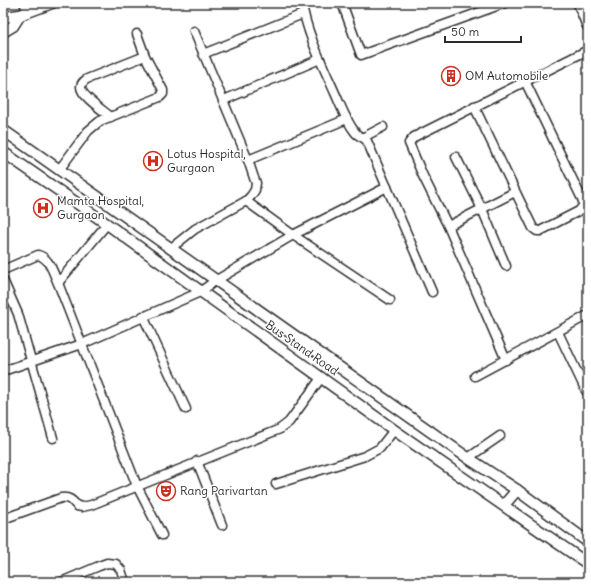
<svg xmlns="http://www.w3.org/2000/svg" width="591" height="585" viewBox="0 0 591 585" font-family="Delius,sans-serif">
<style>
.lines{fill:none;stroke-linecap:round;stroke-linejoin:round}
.minor-casing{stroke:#2b2b2b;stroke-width:11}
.tertiary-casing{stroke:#2b2b2b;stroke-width:13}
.secondary-casing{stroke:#2b2b2b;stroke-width:14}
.minor{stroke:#fff;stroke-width:8}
.tertiary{stroke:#fff;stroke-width:10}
.secondary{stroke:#fff;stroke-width:11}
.labels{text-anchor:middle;stroke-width:3;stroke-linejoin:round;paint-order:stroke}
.poi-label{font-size:12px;fill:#2b2b2b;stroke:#fff;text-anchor:start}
.street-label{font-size:12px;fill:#2b2b2b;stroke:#fff}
</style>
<rect width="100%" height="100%" fill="#fff"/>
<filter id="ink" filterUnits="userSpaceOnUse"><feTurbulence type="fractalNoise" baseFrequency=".025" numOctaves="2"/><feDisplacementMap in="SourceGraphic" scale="8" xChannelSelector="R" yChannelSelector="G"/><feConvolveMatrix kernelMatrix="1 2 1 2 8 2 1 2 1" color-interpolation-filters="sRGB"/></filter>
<g filter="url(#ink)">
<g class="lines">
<defs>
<g id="minor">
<path d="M 24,3 L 28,12"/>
<path d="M 302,3 C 306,32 323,66 335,93 C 341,106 346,121 355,132 C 358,137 363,136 367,141 L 432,292"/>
<path d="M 342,3 L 361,55 L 505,3"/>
<path d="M 203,54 L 303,14"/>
<path d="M 224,100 L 320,59"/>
<path d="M 474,106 L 533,228 L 537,231 L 540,231 L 579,211 L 583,206 L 583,201 L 525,81"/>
<path d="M 111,117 C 104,111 81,96 81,87 C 81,83 84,81 87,79 L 145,56"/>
<path d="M 364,137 L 383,127"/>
<path d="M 456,157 L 482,209 L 506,266"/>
<path d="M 248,160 L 347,119"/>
<path d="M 59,170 L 88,131 L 100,121 L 160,97 L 163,94 L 163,90 L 145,56 L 137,34"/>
<path d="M 246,201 L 293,235 L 390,300"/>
<path d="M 448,226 L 515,192"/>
<path d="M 170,249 L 195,229 L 246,201 L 251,196 L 255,190 L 256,183 L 254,178 L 248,160 L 194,31"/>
<path d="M 3,270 L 38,255 C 50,258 53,273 58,283 L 137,486 L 162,535"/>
<path d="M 3,280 L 18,314 L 53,438"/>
<path d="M 58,283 L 107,224"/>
<path d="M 143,316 L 186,409"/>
<path d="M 558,332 L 586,391"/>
<path d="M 506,360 L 448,226 L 423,176 L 409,143 L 414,137 L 588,50"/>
<path d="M 3,371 L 82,344 L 200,292 L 215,281 L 293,235 L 387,187"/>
<path d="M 475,376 L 588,315"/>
<path d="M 468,458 L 500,436"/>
<path d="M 197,461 L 222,525"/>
<path d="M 276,484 L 365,456 L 380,448 L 394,430"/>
<path d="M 3,519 L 61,498 C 69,497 72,500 77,506 L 82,507 L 91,505 L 280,429 L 289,422 L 321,378"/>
<path d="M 61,582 L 99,566 L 107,563 L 116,564 L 121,570 L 125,582"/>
</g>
<g id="tertiary">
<path d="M 3,17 L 20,15 L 52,3"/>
<path d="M 3,32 L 13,26 L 20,15"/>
<path d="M 3,130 L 468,458 L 517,490 L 588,542"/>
<path d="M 3,152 L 107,224 L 394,430 L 588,564"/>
<path d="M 504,505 L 517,490"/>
</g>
<path id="secondary" d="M 579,3 L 588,25"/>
</defs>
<use href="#minor" class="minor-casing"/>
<use href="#tertiary" class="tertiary-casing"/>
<use href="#secondary" class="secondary-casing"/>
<use href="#minor" class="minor"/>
<use href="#tertiary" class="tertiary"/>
<use href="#secondary" class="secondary"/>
</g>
</g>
<defs>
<symbol id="building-ring" viewBox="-11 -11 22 22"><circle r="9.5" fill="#fff" stroke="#c8321e" stroke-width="1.5"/><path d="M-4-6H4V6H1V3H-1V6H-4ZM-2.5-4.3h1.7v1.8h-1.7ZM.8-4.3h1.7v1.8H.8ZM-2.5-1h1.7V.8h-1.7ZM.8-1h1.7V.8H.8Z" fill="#c8321e"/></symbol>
<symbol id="hospital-ring" viewBox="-11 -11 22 22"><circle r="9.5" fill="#fff" stroke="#c8321e" stroke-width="1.5"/><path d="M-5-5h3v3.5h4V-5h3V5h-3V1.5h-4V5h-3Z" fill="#c8321e"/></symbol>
<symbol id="theatre-ring" viewBox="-11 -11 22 22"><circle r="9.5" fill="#fff" stroke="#c8321e" stroke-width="1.5"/><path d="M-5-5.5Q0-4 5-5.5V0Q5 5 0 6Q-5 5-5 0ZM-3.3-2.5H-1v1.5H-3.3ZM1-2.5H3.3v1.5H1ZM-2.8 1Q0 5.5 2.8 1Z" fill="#c8321e"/></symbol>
</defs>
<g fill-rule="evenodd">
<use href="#building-ring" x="440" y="65" width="22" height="22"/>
<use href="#hospital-ring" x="142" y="150" width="22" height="22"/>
<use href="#hospital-ring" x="32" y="197" width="22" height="22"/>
<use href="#theatre-ring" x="155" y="480" width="22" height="22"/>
</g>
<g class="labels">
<g class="poi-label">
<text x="465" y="80">OM Automobile</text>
<text x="167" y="158">Lotus Hospital,<tspan x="167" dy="14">Gurgaon</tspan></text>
<text x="57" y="205">Mamta Hospital,<tspan x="57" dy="14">Gurgaon</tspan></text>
<text x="180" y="495">Rang Parivartan</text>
</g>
<g class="street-label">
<text transform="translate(302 348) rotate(35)" y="4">Bus Stand Road</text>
</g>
</g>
<rect width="591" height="585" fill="none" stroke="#fff" stroke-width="16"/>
<rect x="8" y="8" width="575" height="569" fill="none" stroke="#2b2b2b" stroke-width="1.5" filter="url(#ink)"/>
<path d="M445 36v6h76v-6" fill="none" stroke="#2b2b2b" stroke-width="2"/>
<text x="451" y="36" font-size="12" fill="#2b2b2b" stroke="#ffffff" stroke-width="3" paint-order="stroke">50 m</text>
</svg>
